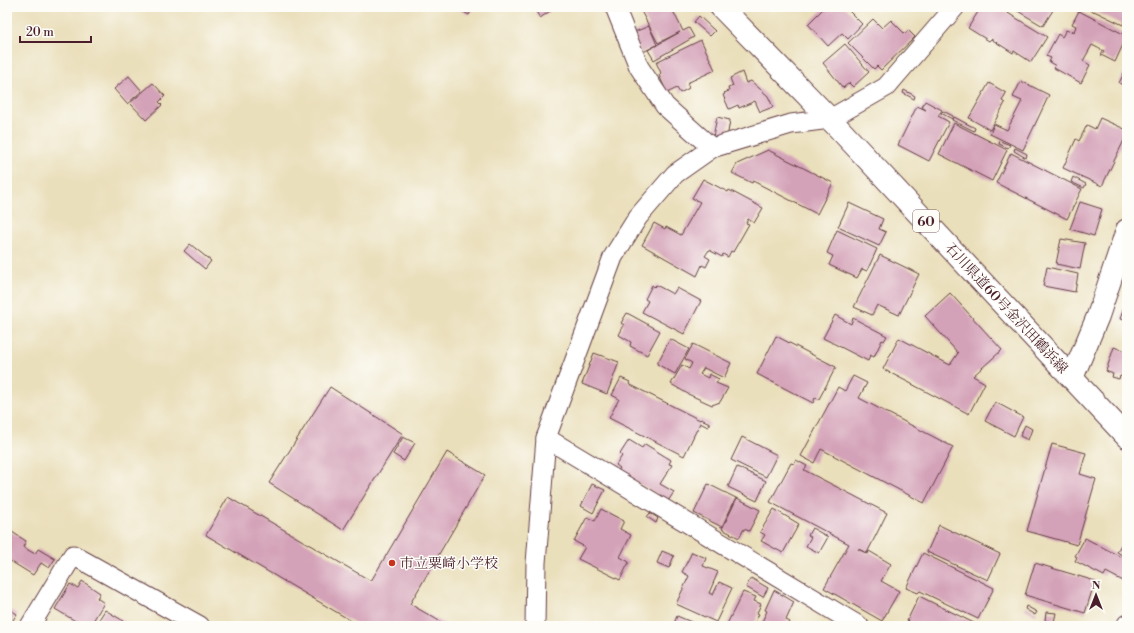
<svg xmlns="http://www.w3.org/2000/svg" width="1134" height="633" viewBox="0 0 1134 633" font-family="'Libre Bodoni','Noto Serif JP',serif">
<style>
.building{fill:#d4a2b8}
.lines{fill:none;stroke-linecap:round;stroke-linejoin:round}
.street-casing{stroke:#623c41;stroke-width:21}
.secondary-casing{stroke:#623c41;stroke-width:24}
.primary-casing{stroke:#623c41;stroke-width:24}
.street{stroke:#fff;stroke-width:19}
.secondary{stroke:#fff;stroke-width:22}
.primary{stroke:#fff;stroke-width:22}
.poi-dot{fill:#c8321e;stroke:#fdfcf7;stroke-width:1.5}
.labels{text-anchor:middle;stroke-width:3;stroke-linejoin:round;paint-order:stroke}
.shield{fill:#fdfcf7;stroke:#806168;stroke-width:1}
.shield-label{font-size:13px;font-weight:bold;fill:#4a1f2b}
.street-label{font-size:14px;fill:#4a1f2b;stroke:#fdfcf7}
.poi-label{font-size:14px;fill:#4a1f2b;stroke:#fdfcf7;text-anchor:start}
</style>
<rect width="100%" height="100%" fill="#fdfcf7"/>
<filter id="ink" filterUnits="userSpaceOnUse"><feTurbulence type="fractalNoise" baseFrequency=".025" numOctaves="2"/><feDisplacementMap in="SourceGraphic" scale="8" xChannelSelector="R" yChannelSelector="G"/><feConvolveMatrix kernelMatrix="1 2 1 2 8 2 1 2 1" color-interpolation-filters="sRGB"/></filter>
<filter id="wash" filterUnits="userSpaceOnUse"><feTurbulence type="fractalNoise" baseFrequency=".012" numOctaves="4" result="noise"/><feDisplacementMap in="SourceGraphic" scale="16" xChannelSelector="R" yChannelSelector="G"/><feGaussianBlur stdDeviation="0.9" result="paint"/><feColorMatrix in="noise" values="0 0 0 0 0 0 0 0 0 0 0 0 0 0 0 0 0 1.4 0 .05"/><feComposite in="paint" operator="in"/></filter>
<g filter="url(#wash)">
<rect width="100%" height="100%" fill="#eadfbb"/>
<g id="blocks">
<g class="building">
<path d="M 455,7 L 473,7 L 469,15 Z"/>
<path d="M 533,7 L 556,7 L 540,18 Z"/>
<path d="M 648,7 L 671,7 L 683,31 L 689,28 L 694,37 L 654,60 L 648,50 L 680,32 L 658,43 L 641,11 Z"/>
<path d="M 825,7 L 845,7 L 862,24 L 848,39 L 842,33 L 828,46 L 808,24 Z"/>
<path d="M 981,7 L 998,7 L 1047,37 L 1031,62 L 1014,51 L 1013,53 L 991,39 L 989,41 L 968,28 Z"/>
<path d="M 1011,7 L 1055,7 L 1043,26 Z"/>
<path d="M 1084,7 L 1127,7 L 1127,18 L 1123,25 L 1094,11 L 1093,12 Z"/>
<path d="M 1079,11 L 1127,36 L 1115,62 L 1101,55 L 1104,51 L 1092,45 L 1083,61 L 1090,65 L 1081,83 L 1054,68 L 1056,66 L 1049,62 L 1051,58 L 1046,56 L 1058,34 L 1062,37 L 1066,30 L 1071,32 L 1072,30 L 1074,32 L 1076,26 L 1072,24 Z"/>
<path d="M 699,16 L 715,31 L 710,36 L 694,22 Z"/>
<path d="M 873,19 L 882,28 L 891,20 L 905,34 L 908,30 L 915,37 L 881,70 L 877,66 L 874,69 L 848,43 Z"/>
<path d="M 649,26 L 657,45 L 641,53 L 632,33 Z"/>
<path d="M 701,40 L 715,70 L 687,83 L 689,88 L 680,93 L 677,88 L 667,93 L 659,75 L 661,73 L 656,62 Z"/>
<path d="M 845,44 L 869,72 L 853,87 L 849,83 L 843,88 L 823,63 Z"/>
<path d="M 1127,67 L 1127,87 L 1119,83 Z"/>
<path d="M 742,72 L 746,83 L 751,81 L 768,96 L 773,107 L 760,112 L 755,101 L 739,108 L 738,105 L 729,109 L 723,95 L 725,94 L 724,93 L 729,91 L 728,88 L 733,86 L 730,78 Z"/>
<path d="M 129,76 L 142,91 L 127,104 L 114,89 Z"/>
<path d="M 1021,81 L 1049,95 L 1023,150 L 990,134 L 994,124 L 1007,130 L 1022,101 L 1013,97 Z"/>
<path d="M 153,83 L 165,96 L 159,102 L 162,105 L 146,120 L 130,103 Z"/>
<path d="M 989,83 L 1006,93 L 1002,101 L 1005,103 L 990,130 L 969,118 Z"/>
<path d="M 904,90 L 915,96 L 914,99 L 903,93 Z"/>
<path d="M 925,101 L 942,110 L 938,116 L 949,122 L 929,161 L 898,145 L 917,106 L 926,110 L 922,107 Z"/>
<path d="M 943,111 L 953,116 L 952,119 L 941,113 Z"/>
<path d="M 717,117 L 730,120 L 727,139 L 713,137 Z"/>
<path d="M 954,117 L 975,128 L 974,131 L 952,120 Z"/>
<path d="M 1100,118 L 1127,130 L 1127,134 L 1102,186 L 1063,168 L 1076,139 L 1079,141 L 1087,125 L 1095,129 Z"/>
<path d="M 954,123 L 1007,150 L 992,181 L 939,154 Z"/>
<path d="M 1000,141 L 1010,145 L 1008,148 L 999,144 Z"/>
<path d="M 1015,148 L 1027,154 L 1026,158 L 1014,151 Z"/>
<path d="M 768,150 L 833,183 L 817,214 L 753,181 L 752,183 L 732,173 L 737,164 Z"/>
<path d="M 1011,153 L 1082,189 L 1067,219 L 996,183 Z"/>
<path d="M 1073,177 L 1086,184 L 1084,188 L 1071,182 Z"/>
<path d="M 703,179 L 728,192 L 729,190 L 763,208 L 754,223 L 748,219 L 746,223 L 749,224 L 733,252 L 731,251 L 728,257 L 723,254 L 722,257 L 709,250 L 705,256 L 710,259 L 706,267 L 702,265 L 697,276 L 642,245 L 654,223 L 665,229 L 666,227 L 681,235 L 700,202 L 692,198 Z"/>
<path d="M 1080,202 L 1102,209 L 1094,236 L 1070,229 Z"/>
<path d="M 849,203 L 883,219 L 879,229 L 886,232 L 879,246 L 838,227 Z"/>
<path d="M 837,230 L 877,249 L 867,271 L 862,269 L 857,278 L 829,265 L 833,256 L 827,253 Z"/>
<path d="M 1061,239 L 1085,243 L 1080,269 L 1056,264 Z"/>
<path d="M 190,244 L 211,261 L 205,269 L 184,251 Z"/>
<path d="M 880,255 L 919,274 L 899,315 L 877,305 L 872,315 L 854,307 Z"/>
<path d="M 1047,267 L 1078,274 L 1075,292 L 1043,286 Z"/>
<path d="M 652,285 L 654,287 L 656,285 L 673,294 L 677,288 L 701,301 L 684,334 L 642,312 L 648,301 L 645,299 Z"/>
<path d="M 950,293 L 1002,350 L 973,376 L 985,383 L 969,414 L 883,369 L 899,338 L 950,365 L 958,353 L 925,316 Z"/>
<path d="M 1127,299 L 1127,321 L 1120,319 Z"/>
<path d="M 627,313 L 660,331 L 647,355 L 630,346 L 631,342 L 619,335 L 624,325 L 621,323 Z"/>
<path d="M 835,315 L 851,324 L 853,318 L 887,336 L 884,341 L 882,340 L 874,357 L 870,355 L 868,361 L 823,338 Z"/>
<path d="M 776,336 L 836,367 L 819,399 L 815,398 L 813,403 L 757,374 Z"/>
<path d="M 670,339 L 689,349 L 675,374 L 657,364 Z"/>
<path d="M 693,344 L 731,363 L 724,378 L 704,368 L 700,374 L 708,378 L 709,374 L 719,379 L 716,383 L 728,388 L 720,402 L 712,405 L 688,394 L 671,384 L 682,365 L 689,369 L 692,363 L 685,359 Z"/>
<path d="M 1114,347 L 1127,352 L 1127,378 L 1120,376 L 1119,379 L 1112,377 L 1113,374 L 1106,371 Z"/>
<path d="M 594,353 L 619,362 L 607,394 L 582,384 Z"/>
<path d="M 853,376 L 867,383 L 859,398 L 953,447 L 924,503 L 821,449 L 814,463 L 801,456 L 838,387 L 845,391 Z"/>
<path d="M 621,378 L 630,382 L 629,384 L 700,420 L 701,419 L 710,423 L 708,427 L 700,423 L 684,456 L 609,418 L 619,399 L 612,395 Z"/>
<path d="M 330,387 L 403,434 L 343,530 L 269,483 Z"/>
<path d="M 995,402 L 1023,417 L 1014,436 L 985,421 Z"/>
<path d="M 1025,425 L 1032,429 L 1028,440 L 1020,436 Z"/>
<path d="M 403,437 L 415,443 L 404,461 L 393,454 Z"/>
<path d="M 742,437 L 777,455 L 766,477 L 731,460 Z"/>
<path d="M 629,440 L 642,448 L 645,444 L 671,460 L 669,464 L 672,465 L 660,484 L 674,492 L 668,501 L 618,471 L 620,468 L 616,465 L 622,456 L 620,454 Z"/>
<path d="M 1052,444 L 1086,453 L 1080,474 L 1096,479 L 1077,545 L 1027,531 Z"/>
<path d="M 447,452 L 485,475 L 410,604 L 448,626 L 360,626 L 206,535 L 228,497 L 371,581 Z"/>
<path d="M 796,460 L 807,466 L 804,470 L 887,513 L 867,553 L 858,549 L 868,554 L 869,551 L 891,564 L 881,581 L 899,591 L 882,621 L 824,588 L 849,544 L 770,502 L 791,463 L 794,464 Z"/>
<path d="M 737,467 L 766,481 L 757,501 L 728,487 Z"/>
<path d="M 592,484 L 605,490 L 593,513 L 581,506 Z"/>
<path d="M 708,484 L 736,498 L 722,527 L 694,513 Z"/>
<path d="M 737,498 L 760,510 L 749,531 L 744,529 L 739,538 L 722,529 Z"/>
<path d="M 601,509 L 624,521 L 620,529 L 631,535 L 620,557 L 629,562 L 620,580 L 578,559 L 585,547 L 574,541 L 587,517 L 595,521 Z"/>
<path d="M 774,509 L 799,524 L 783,553 L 761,541 L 765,535 L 760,532 Z"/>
<path d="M 650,513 L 658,518 L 656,523 L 647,517 Z"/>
<path d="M 939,525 L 1000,554 L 988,580 L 927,552 Z"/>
<path d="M 812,528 L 828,537 L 819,553 L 806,546 L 811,537 L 808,535 Z"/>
<path d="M 12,532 L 26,541 L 23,547 L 35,554 L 38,549 L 55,559 L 49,568 L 41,563 L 33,575 L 7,559 L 7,535 L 9,536 Z"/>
<path d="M 1127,534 L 1127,583 L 1106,572 L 1104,576 L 1075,561 L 1077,557 L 1075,556 L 1085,538 L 1121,557 L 1122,555 L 1117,552 Z"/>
<path d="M 662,551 L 674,556 L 669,568 L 657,563 Z"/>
<path d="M 692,552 L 706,558 L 703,566 L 718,572 L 709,593 L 713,595 L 719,582 L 732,588 L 716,622 L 676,604 L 689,576 L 682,572 Z"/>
<path d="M 923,553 L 994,588 L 978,619 L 920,591 L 918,593 L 906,588 Z"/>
<path d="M 1035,563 L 1095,581 L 1085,613 L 1025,595 Z"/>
<path d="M 751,578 L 768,588 L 763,597 L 746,587 Z"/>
<path d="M 82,581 L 100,593 L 97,598 L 104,603 L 90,626 L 84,626 L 55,609 L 70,584 L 78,588 Z"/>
<path d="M 774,590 L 794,602 L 786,620 L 790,622 L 788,626 L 760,626 L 767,611 L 765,610 Z"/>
<path d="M 743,592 L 756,597 L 754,601 L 761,604 L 757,613 L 759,614 L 753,626 L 726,626 Z"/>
<path d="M 919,596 L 980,626 L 918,626 L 907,621 Z"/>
<path d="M 1026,606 L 1037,612 L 1035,615 L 1025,609 Z"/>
<path d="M 7,608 L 17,614 L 9,626 L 7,626 Z"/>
<path d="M 105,610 L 127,623 L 125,626 L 95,626 Z"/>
<path d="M 1046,612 L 1056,613 L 1054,622 L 1045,621 Z"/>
<path d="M 677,616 L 701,626 L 673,626 Z"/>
</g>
</g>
</g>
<g filter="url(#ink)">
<use href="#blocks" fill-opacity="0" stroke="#623c41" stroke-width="1"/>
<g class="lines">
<defs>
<g id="street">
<path d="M 615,7 L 639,67 L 665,106 L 712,148"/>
<path d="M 546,438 L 859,626"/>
<path d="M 30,626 L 73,555 L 200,626"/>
<path d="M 535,626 L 536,563 L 546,438 L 613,257 L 638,217 L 675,174 L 712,148 L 791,124 L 830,119 L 886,87 L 955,7"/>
<path d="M 1126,626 L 1127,624"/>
</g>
<path id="secondary" d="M 1072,378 L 1098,316 L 1127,230"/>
<path id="primary" d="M 721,7 L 830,119 L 1127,437"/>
</defs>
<use href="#street" class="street-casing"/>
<use href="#secondary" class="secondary-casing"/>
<use href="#primary" class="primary-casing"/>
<use href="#street" class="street"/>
<use href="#secondary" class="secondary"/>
<use href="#primary" class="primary"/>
</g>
</g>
<circle class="poi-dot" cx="392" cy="563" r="4"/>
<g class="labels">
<rect class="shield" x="913" y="210" width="26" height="22" rx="3"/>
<g class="shield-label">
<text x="926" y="226">60</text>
</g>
<g class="street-label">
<text transform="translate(1007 308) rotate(47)" y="5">石川県道60号金沢田鶴浜線</text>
</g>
<g class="poi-label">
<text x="400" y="568">市立粟崎小学校</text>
</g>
</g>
<rect width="1134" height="633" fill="none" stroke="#fdfcf7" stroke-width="24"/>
<g transform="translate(1096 595)" stroke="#fdfcf7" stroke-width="3" paint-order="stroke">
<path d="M0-3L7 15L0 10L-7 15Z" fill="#4a1f2b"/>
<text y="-6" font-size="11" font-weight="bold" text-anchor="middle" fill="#4a1f2b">N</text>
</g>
<path d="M20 36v6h71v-6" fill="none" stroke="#4a1f2b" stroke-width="2"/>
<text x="26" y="36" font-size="12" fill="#4a1f2b" stroke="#fdfcf7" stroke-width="3" paint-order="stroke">20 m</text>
</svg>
